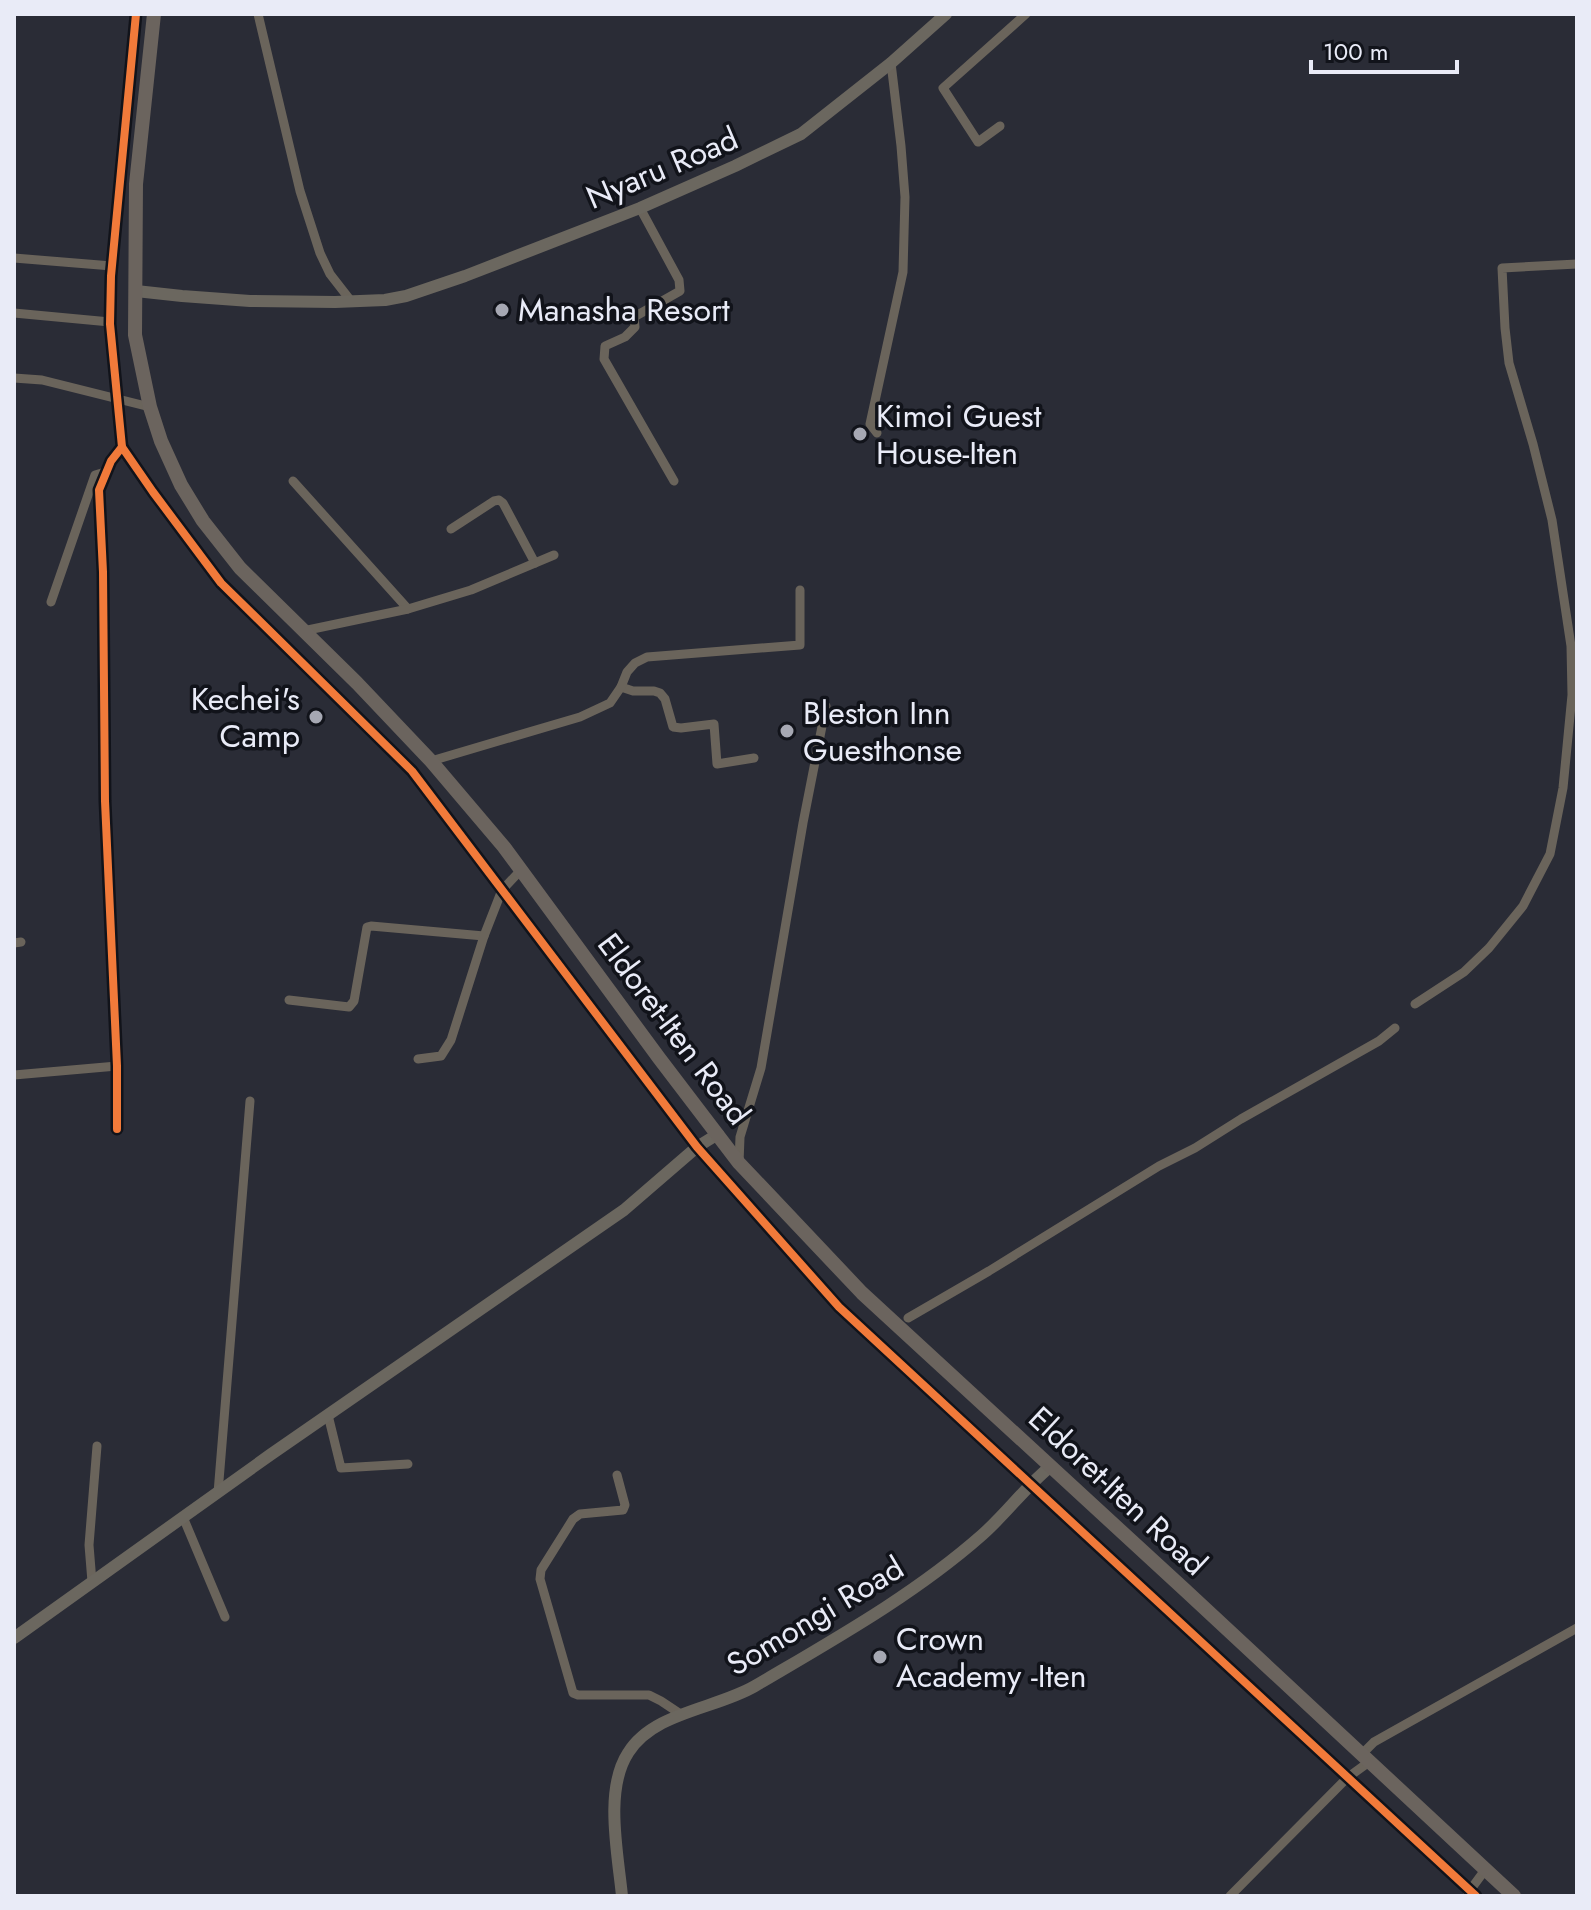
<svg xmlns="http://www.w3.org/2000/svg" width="1591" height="1910" viewBox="0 0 1591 1910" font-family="Jost,sans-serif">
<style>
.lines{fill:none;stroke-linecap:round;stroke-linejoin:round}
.street{stroke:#6a645b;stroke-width:9}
.secondary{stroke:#6b675f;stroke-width:12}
.primary{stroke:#6b645e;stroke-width:14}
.cycleway-casing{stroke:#11131a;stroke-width:13}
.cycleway{stroke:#f17a3a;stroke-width:8}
.poi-dot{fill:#a6a8b3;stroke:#11131a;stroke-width:3}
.labels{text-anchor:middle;stroke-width:7;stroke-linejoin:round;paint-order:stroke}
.street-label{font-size:32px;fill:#e9ebf7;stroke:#11131a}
.poi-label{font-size:32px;fill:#e9ebf7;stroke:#11131a;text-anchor:start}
</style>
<rect width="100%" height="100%" fill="#2a2c36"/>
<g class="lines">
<g class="street">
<path d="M 258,14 L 300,191 L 320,253 L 330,274 L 351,301"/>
<path d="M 1000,126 L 978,142 L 943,88 L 1026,14"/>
<path d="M 640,208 L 679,280 L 680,291 L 634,317 L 635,327 L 625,337 L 605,346 L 604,359 L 674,481"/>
<path d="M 14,258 L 112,266"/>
<path d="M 14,313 L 110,322"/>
<path d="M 14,378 L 42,380 L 150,407"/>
<path d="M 877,433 L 870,424 L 903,272 L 905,197 L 901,146 L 891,63"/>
<path d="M 122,447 L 153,492 L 221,583 L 412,771 L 697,1147 L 839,1307 L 1476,1896"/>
<path d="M 293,481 L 408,609"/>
<path d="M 451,529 L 494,501 L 499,500 L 503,503 L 535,563"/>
<path d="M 51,602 L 95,475 L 105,472"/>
<path d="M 303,631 L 408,609 L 471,590 L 554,555"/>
<path d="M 621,687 L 633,691 L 654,691 L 660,693 L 665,699 L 673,727 L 681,728 L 714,724 L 717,764 L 754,758"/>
<path d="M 431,761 L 580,717 L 610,703 L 621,687 L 627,672 L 635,663 L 647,657 L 800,645 L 800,590"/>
<path d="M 14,943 L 21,942"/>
<path d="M 289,1000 L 349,1007 L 354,1001 L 367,927 L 371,926 L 484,936"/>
<path d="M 1415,1004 L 1464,972 L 1489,948 L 1523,906 L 1550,854 L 1563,788 L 1572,695 L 1571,646 L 1552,520 L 1533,444 L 1509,363 L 1505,328 L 1502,268 L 1577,264"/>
<path d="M 418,1059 L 441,1056 L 451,1040 L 484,936 L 502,890 L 521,870"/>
<path d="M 14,1075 L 117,1066"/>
<path d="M 117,1129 L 117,1066 L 105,801 L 103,572 L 99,490 L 111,461 L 122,447 L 110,324 L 111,276 L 136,14"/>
<path d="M 739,1163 L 740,1137 L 761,1068 L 803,823 L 826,706"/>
<path d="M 908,1318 L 989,1271 L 1159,1166 L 1195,1148 L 1241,1119 L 1379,1041 L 1395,1028"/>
<path d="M 328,1415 L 341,1468 L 408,1464"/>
<path d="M 617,1475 L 625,1505 L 623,1510 L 580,1514 L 573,1519 L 541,1570 L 540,1579 L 573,1693 L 578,1695 L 649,1695 L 661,1701 L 682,1715"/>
<path d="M 218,1493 L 250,1101"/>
<path d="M 183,1517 L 225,1617"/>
<path d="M 92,1582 L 89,1545 L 97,1446"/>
<path d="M 1361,1755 L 1374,1742 L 1577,1628"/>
<path d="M 1468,1893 L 1485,1870"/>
<path d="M 1230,1896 L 1347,1778 L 1369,1762"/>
</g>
<g class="secondary">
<path d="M 136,291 L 182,296 L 250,301 L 335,302 L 385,300 L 406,296 L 465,276 L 640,208 L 735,166 L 801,134 L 891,63 L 946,14"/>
<path d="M 14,1638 L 270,1455 L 624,1210 L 697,1147 L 718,1134"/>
<path d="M 622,1896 C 618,1854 604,1790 628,1753 C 653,1712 716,1709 755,1686 C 833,1640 914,1595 982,1535 C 1007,1513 1025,1487 1051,1466"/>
</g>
<path class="primary" d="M 154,14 L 136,184 L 135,335 L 150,407 L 161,441 L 181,485 L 203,521 L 240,568 L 357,683 L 431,761 L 504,847 L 659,1058 L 739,1163 L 862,1293 L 1185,1590 L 1514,1896"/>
<defs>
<g id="cycleway">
<path d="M 122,447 L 153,492 L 221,583 L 412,771 L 697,1147 L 839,1307 L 1476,1896"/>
<path d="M 117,1129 L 117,1066 L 105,801 L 103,572 L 99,490 L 111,461 L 122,447 L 110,324 L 111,276 L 136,14"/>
</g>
</defs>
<use href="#cycleway" class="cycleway-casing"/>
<use href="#cycleway" class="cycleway"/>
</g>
<g class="poi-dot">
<circle cx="502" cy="310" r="8"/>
<circle cx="860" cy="434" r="8"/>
<circle cx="316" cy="717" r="8"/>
<circle cx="787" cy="731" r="8"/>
<circle cx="880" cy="1657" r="8"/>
</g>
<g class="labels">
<g class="street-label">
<text transform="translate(662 168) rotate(-23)" y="11">Nyaru Road</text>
<text transform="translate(674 1029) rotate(53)" y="11">Eldoret-Iten Road</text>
<text transform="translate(1118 1491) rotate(43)" y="11">Eldoret-Iten Road</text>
<text transform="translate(815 1616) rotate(-31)" y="11">Somongi Road</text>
</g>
<g class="poi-label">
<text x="518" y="321">Manasha Resort</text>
<text x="876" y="427">Kimoi Guest<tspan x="876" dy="37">House-Iten</tspan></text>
<text x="300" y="710" text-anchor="end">Kechei's<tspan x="300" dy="37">Camp</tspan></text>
<text x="803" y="724">Bleston Inn<tspan x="803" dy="37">Guesthonse</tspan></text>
<text x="896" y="1650">Crown<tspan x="896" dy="37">Academy -Iten</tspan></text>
</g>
</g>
<rect width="1591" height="1910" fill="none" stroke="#e9ebf7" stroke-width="32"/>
<path d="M1311 60v12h146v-12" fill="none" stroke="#e9ebf7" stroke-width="4"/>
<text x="1323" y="60" font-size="24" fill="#e9ebf7" stroke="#11131a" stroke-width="6" paint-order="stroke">100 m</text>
</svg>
